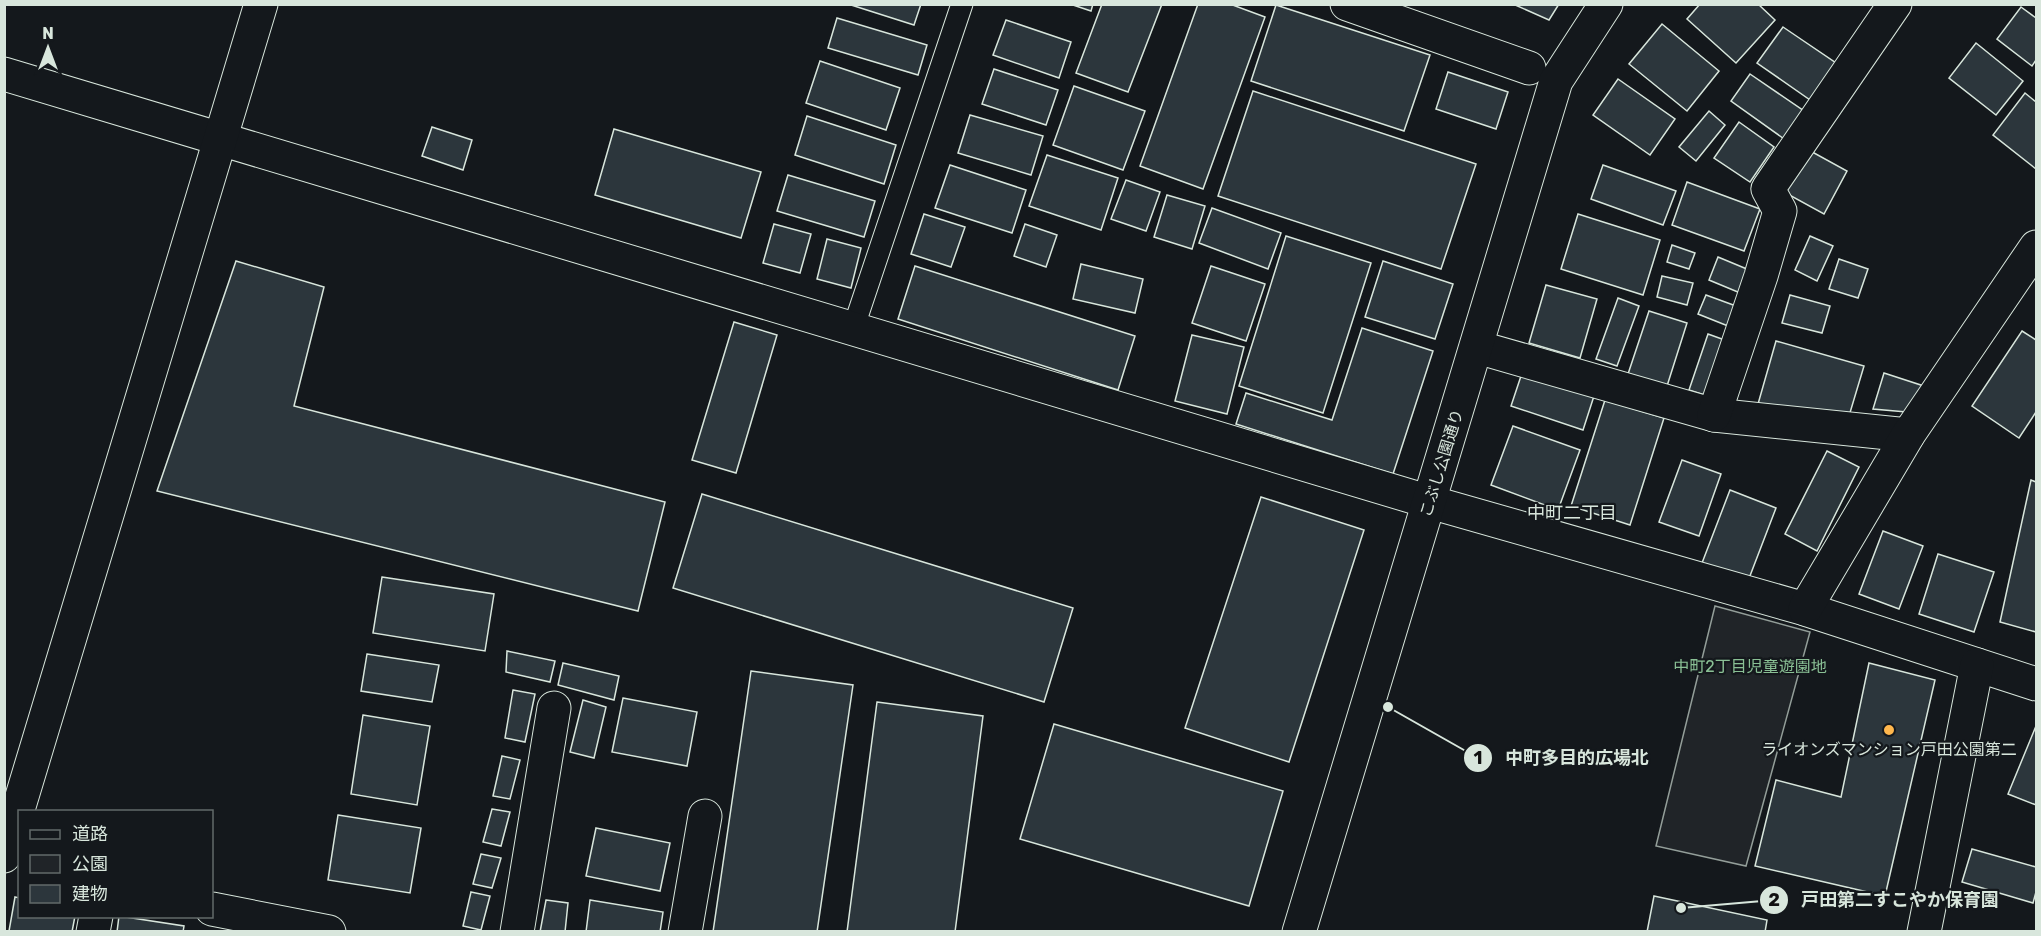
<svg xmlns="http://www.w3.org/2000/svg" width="2041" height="936" viewBox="0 0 2041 936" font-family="Rubik,'Noto Sans JP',sans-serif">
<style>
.green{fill:#202428;stroke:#939e99;stroke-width:1.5}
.building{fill:#2c363c;stroke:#d8e6dc;stroke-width:1.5}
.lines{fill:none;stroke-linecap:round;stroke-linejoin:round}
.service-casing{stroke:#d8e6dc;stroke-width:23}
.minor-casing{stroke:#d8e6dc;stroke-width:35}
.tertiary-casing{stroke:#d8e6dc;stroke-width:35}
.service{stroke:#14181c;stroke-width:21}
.minor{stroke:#14181c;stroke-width:33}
.tertiary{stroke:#14181c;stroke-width:33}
.poi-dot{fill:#ffb74d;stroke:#14181c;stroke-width:2}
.labels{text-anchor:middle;stroke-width:4.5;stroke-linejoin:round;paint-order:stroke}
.street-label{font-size:16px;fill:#d8e6dc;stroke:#14181c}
.park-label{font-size:16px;fill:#8ac095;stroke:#14181c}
.poi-label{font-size:16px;fill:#d8e6dc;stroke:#14181c}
.neighbourhood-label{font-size:18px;fill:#d8e6dc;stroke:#14181c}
.leader{fill:none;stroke:#d8e6dc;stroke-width:2}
.callout-dot{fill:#d8e6dc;stroke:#14181c;stroke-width:2}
.mark-label{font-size:18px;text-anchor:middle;font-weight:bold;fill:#111}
.callout-label{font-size:18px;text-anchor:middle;font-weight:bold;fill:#d8e6dc;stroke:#14181c;stroke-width:4.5;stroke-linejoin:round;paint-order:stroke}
</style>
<rect width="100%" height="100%" fill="#14181c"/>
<path class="green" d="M 1715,606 L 1810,632 L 1746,866 L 1656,846 Z"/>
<g class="building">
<path d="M 848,4 L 921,4 L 914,25 Z"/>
<path d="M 1070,4 L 1093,4 L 1091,11 Z"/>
<path d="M 1102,4 L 1162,4 L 1128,92 L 1076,73 Z"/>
<path d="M 1198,4 L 1230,4 L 1265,17 L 1203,189 L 1140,166 Z"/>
<path d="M 1513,4 L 1559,4 L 1549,20 Z"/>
<path d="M 1700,4 L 1758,4 L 1775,20 L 1736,63 L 1687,19 Z"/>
<path d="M 1276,5 L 1430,55 L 1404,131 L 1251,81 Z"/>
<path d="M 2021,7 L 2036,18 L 2036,60 L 2032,66 L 1997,39 Z"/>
<path d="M 837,18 L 927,45 L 918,75 L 828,48 Z"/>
<path d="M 1006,20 L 1071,42 L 1059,78 L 993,55 Z"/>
<path d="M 1662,24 L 1719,71 L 1687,111 L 1629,64 Z"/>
<path d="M 1783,27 L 1839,65 L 1813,102 L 1757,63 Z"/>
<path d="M 1976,43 L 2023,81 L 1996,115 L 1949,78 Z"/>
<path d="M 820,61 L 900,88 L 886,130 L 806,103 Z"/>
<path d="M 994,69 L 1058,90 L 1046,125 L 982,104 Z"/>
<path d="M 1448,72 L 1508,92 L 1496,129 L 1436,109 Z"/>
<path d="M 1750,74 L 1807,113 L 1787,141 L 1731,101 Z"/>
<path d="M 1618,79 L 1675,119 L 1650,155 L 1593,115 Z"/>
<path d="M 1074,86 L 1145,111 L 1123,170 L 1053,145 Z"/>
<path d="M 1253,91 L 1476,164 L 1441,269 L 1218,196 Z"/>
<path d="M 2025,93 L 2036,102 L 2036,169 L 1993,135 Z"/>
<path d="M 1709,111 L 1725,125 L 1696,161 L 1679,147 Z"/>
<path d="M 970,115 L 1043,136 L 1031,175 L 958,153 Z"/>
<path d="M 807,116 L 896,145 L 884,184 L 795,155 Z"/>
<path d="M 1739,122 L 1774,147 L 1750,182 L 1714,158 Z"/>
<path d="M 432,127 L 472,140 L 463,170 L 422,156 Z"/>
<path d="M 614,129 L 761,172 L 741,238 L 595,195 Z"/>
<path d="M 1805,148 L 1847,171 L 1824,214 L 1782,191 Z"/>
<path d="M 1047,155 L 1118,178 L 1101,230 L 1029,206 Z"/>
<path d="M 950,165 L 1026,190 L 1012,233 L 935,208 Z"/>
<path d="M 1603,165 L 1676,191 L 1663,225 L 1591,199 Z"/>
<path d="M 788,175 L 875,201 L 864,237 L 777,211 Z"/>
<path d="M 1126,180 L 1160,192 L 1146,231 L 1111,219 Z"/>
<path d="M 1687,182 L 1760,209 L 1744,251 L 1672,225 Z"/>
<path d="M 1167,195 L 1205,206 L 1192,249 L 1154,237 Z"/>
<path d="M 1212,208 L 1281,233 L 1268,269 L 1199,243 Z"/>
<path d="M 924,214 L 965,227 L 951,267 L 911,254 Z"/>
<path d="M 1578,214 L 1660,240 L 1643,295 L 1561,269 Z"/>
<path d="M 774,224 L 811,234 L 800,273 L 763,263 Z"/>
<path d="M 1025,224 L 1057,235 L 1046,267 L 1014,256 Z"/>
<path d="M 1286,236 L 1371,263 L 1323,413 L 1239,386 Z"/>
<path d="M 1810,236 L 1833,246 L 1817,281 L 1795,270 Z"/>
<path d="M 827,239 L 861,248 L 851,288 L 817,279 Z"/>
<path d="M 1672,245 L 1695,253 L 1689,269 L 1667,262 Z"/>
<path d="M 1718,257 L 1754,272 L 1745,295 L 1709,280 Z"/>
<path d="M 1839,259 L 1868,269 L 1858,298 L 1829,289 Z"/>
<path d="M 236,261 L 324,287 L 294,406 L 665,502 L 638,611 L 157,491 Z"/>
<path d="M 1383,261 L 1453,284 L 1435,339 L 1365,317 Z"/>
<path d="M 1081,264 L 1143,279 L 1135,313 L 1073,299 Z"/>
<path d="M 915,266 L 1135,336 L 1118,390 L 898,319 Z"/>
<path d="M 1211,266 L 1265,284 L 1246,341 L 1192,323 Z"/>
<path d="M 1662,276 L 1693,283 L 1687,305 L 1657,297 Z"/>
<path d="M 1546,285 L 1597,299 L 1580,358 L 1529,343 Z"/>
<path d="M 1706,295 L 1736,306 L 1728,326 L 1698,314 Z"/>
<path d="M 1790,295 L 1830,306 L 1822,333 L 1782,323 Z"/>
<path d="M 1618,298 L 1639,306 L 1617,366 L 1596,359 Z"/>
<path d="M 1649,311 L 1687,323 L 1667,386 L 1628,374 Z"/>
<path d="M 734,322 L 777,335 L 736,473 L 692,460 Z"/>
<path d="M 1362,328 L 1433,351 L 1393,474 L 1236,424 L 1246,393 L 1332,420 Z"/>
<path d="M 2022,331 L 2036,340 L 2036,412 L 2019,438 L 1972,406 Z"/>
<path d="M 1708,334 L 1733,343 L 1714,398 L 1689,390 Z"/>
<path d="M 1192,335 L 1244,347 L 1227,414 L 1175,401 Z"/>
<path d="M 1776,341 L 1864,366 L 1849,416 L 1756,411 Z"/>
<path d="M 1522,373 L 1594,396 L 1583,430 L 1511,406 Z"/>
<path d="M 1884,373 L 1936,390 L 1918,413 L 1873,409 Z"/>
<path d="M 1605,400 L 1664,418 L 1630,525 L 1571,506 Z"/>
<path d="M 1513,426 L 1580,450 L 1558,510 L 1491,485 Z"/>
<path d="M 1827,451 L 1859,467 L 1817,551 L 1785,534 Z"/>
<path d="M 1682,460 L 1721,474 L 1699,536 L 1659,522 Z"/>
<path d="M 2031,480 L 2036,482 L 2036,632 L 2000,622 Z"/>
<path d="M 1730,490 L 1776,508 L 1748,581 L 1702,563 Z"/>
<path d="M 702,494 L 1073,608 L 1044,702 L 673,588 Z"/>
<path d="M 1261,497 L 1364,530 L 1289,762 L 1185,728 Z"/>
<path d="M 1883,531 L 1923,546 L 1899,609 L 1859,594 Z"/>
<path d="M 1938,554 L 1994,572 L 1974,632 L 1919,614 Z"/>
<path d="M 382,577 L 494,594 L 485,651 L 373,633 Z"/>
<path d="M 507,651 L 555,661 L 550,682 L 506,672 Z"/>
<path d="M 367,654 L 439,665 L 432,702 L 361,691 Z"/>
<path d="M 563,663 L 619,676 L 614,700 L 558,685 Z"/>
<path d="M 1869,663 L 1935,680 L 1885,896 L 1755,866 L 1776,780 L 1841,797 Z"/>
<path d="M 751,671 L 853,685 L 817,932 L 713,932 Z"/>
<path d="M 513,690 L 535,694 L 525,742 L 505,738 Z"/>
<path d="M 623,698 L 697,712 L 687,766 L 612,752 Z"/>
<path d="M 583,700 L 606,707 L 594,758 L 570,752 Z"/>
<path d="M 877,702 L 983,716 L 955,932 L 847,932 Z"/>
<path d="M 363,715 L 430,726 L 417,805 L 351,794 Z"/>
<path d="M 1054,724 L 1283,791 L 1249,906 L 1020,839 Z"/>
<path d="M 2036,726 L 2036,805 L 2008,794 Z"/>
<path d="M 502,756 L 520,760 L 510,799 L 493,796 Z"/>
<path d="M 492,809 L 510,812 L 501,846 L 483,842 Z"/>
<path d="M 338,815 L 421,828 L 410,893 L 328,880 Z"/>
<path d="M 596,828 L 670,843 L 660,891 L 586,876 Z"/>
<path d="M 1972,849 L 2036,867 L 2036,892 L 2033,903 L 1962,882 Z"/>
<path d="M 481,854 L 501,858 L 492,888 L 473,884 Z"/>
<path d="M 471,892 L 490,896 L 481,930 L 463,926 Z"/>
<path d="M 1654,896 L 1767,920 L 1765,932 L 1647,932 Z"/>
<path d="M 15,897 L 20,898 L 20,916 L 75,916 L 72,932 L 9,931 Z"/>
<path d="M 546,900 L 568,903 L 565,932 L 540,932 Z"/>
<path d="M 590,900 L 663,912 L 660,932 L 586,932 Z"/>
<path d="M 119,916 L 184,926 L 183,932 L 117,932 Z"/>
</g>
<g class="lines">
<defs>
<path id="service" d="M 853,329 L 962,4"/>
<g id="minor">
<path d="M 1347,4 L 1529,68"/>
<path d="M 4,74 L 1430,502 L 1805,609 L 2036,684"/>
<path d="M 1477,347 L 1714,415 L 1908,435"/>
<path d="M 1714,415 L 1761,276 L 1780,211 L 1768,189 L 1895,4"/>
<path d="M 1805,609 L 1908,435 L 2036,247"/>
<path d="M 4,856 L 261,4"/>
<path d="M 212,909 L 329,932"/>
<path d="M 93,932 L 96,916"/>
<path d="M 517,932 L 554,708"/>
<path d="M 685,932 L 705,816"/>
<path d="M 1924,932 L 1977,665"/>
</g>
<path id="tertiary" d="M 1299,932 L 1556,81 L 1606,4"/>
</defs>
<use href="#service" class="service-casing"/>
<use href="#minor" class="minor-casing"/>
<use href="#tertiary" class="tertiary-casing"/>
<use href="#service" class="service"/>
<use href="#minor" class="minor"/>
<use href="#tertiary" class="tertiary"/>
</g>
<circle class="poi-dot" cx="1889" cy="730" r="6"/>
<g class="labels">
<g class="street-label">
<text transform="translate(1441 463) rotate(-73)" y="6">こぶし公園通り</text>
</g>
<g class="park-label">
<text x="1750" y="672">中町2丁目児童遊園地</text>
</g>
<g class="poi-label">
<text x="1889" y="755">ライオンズマンション戸田公園第二</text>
</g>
<g class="neighbourhood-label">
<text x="1572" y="519">中町二丁目</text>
</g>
</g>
<path class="leader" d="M1388 707L1478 758M1681 908L1774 900"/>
<g class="callout-dot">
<circle cx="1388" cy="707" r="6"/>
<circle cx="1681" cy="908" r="6"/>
<circle cx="1478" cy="758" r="15"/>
<circle cx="1774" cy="900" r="15"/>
</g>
<g class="mark-label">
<text x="1478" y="764">1</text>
<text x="1774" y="906">2</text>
</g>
<g class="callout-label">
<text x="1577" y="764">中町多目的広場北</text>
<text x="1900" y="906">戸田第二すこやか保育園</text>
</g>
<rect width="2041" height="936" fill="none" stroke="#d8e6dc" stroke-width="12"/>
<rect x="18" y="810" width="195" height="108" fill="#14181c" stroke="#626a69" stroke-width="1.5"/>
<rect x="30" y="830" width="30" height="9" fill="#14181c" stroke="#626a69" stroke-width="1.5"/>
<text x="72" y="840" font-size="18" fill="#d8e6dc">道路</text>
<rect x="30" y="855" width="30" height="18" fill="#202428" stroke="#626a69" stroke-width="1.5"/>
<text x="72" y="870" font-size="18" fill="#d8e6dc">公園</text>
<rect x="30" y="885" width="30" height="18" fill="#2c363c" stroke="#626a69" stroke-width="1.5"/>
<text x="72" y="900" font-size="18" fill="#d8e6dc">建物</text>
<g transform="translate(48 48)" stroke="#14181c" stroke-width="4.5" paint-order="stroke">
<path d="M0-4.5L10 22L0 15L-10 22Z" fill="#d8e6dc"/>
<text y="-9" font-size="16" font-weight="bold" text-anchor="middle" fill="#d8e6dc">N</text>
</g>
</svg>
